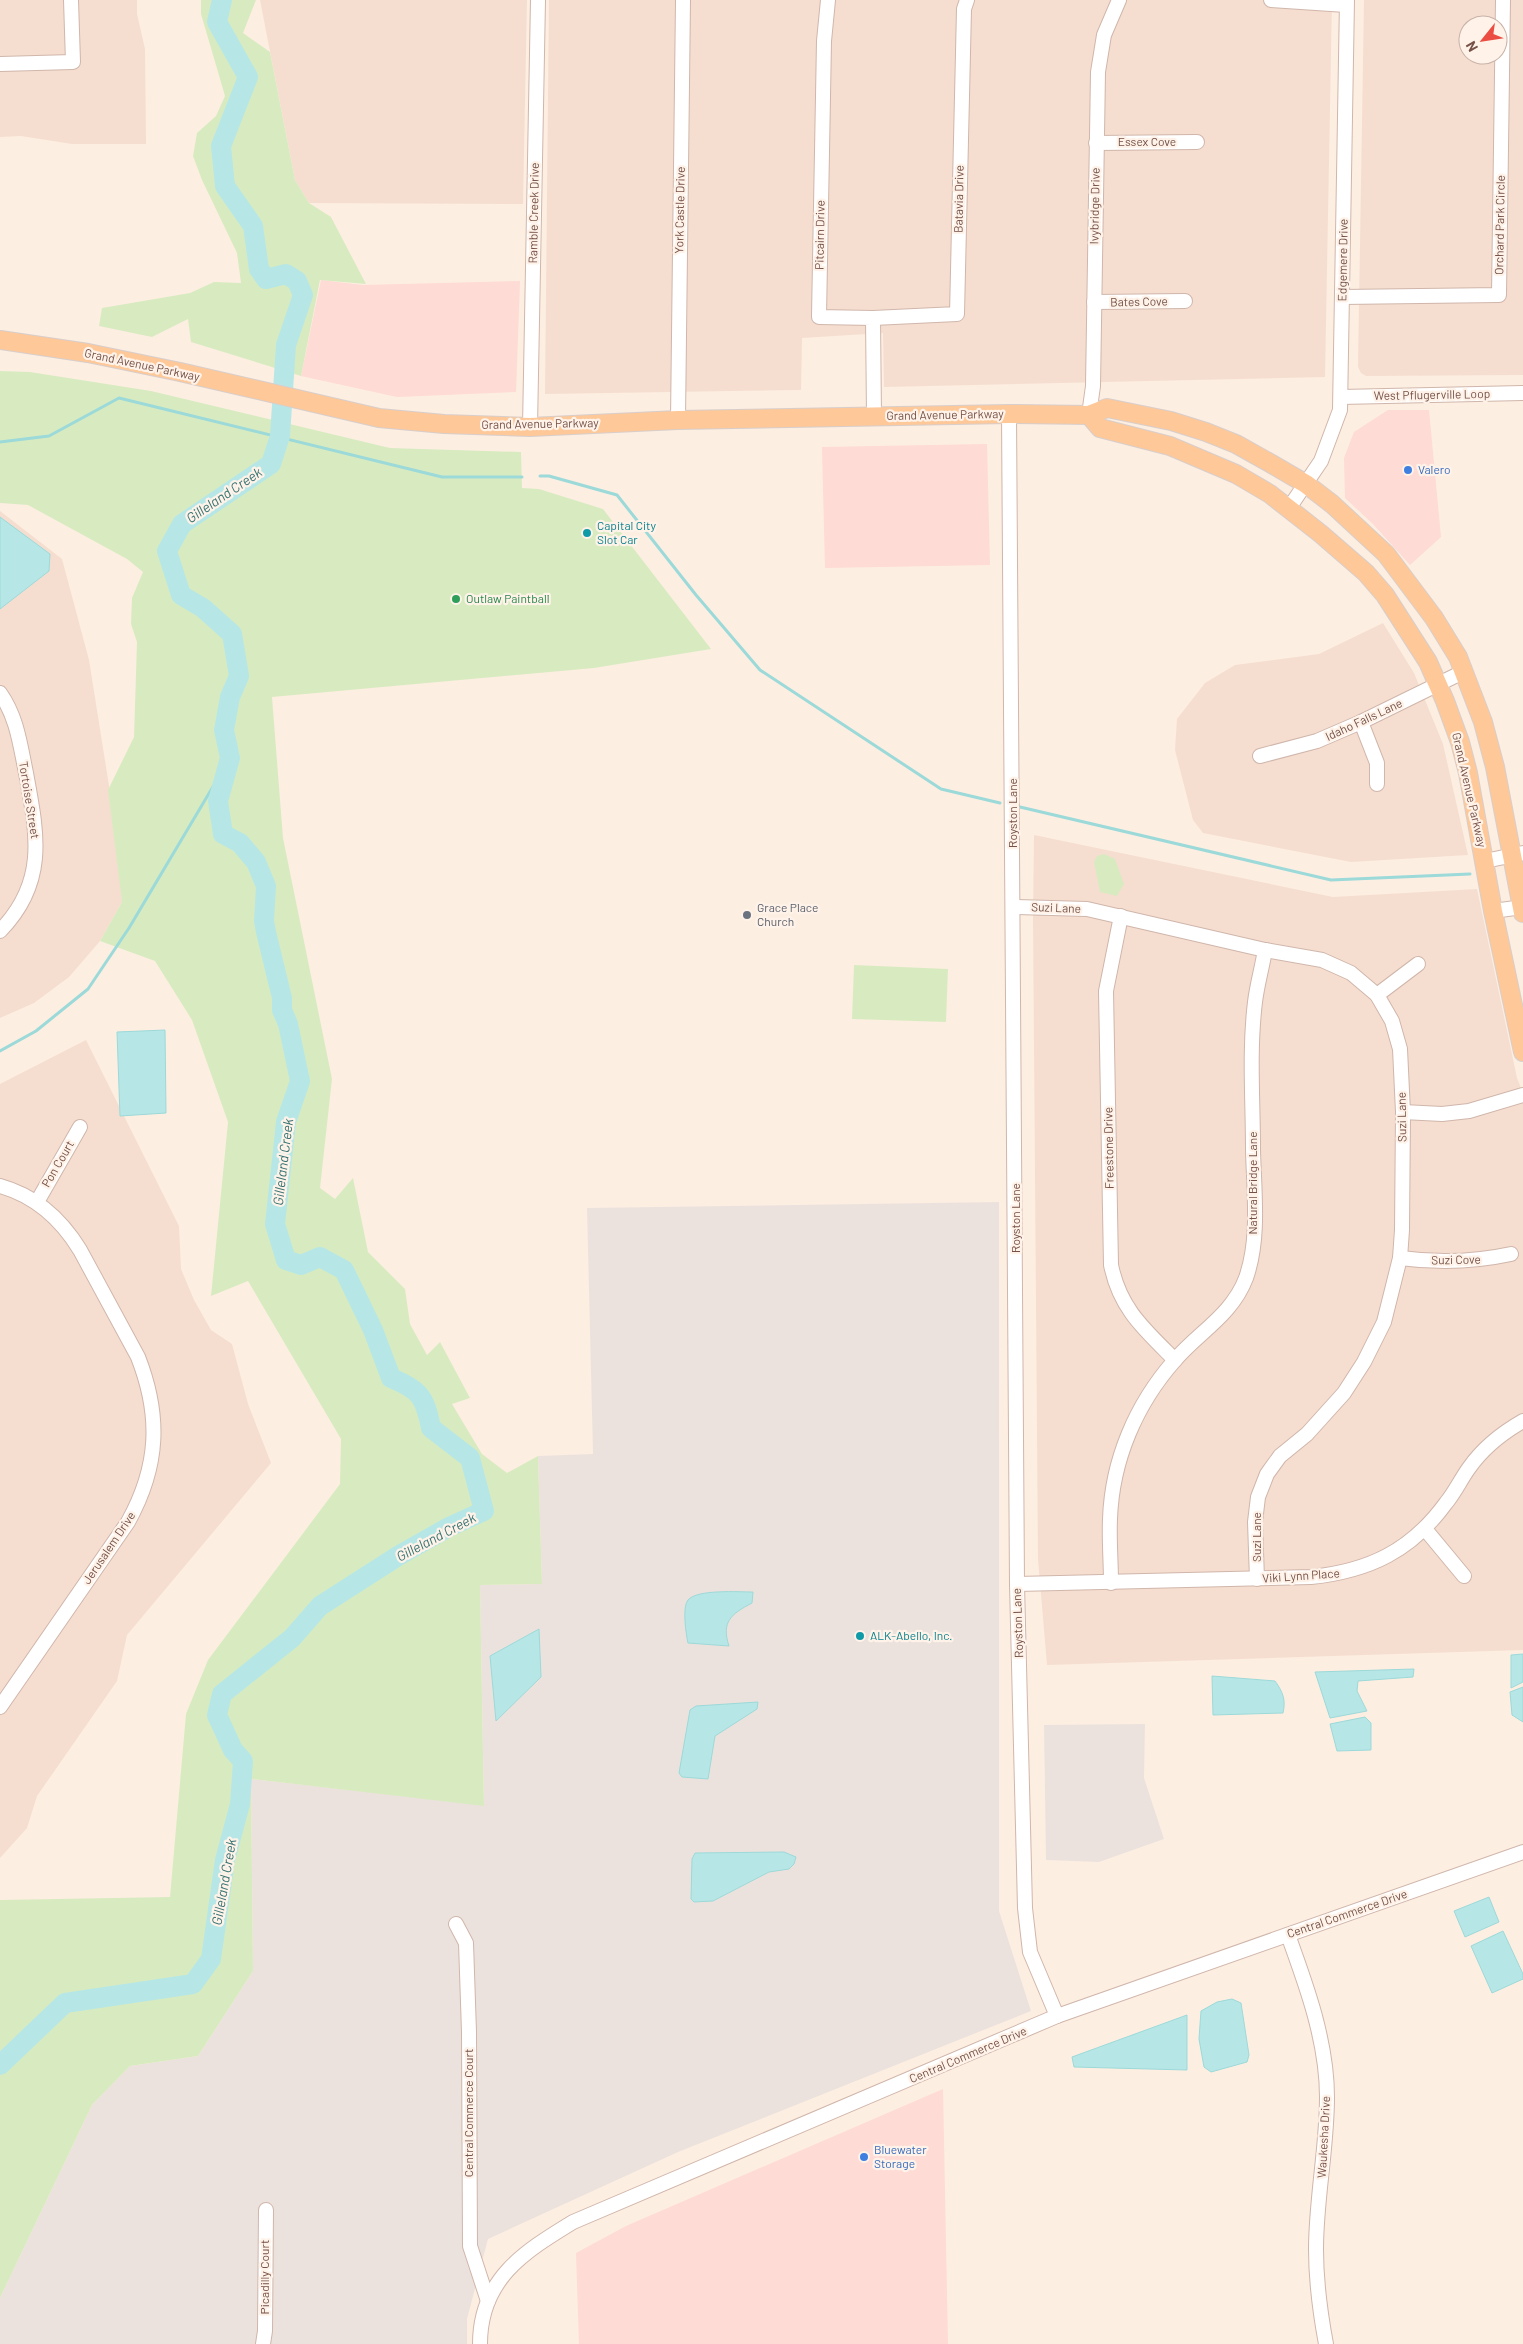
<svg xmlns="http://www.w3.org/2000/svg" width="1523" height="2344" viewBox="0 0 1523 2344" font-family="Barlow,sans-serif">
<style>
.residential{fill:#f5ded0;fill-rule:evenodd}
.commercial{fill:#fedbd5}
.industrial{fill:#ece2dd}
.green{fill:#d8ebc0}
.water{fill:#b6e7e6;stroke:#9cd9d9}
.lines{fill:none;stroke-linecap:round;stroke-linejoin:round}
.stream{stroke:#9cd9d9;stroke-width:3}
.river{stroke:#b6e7e6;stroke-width:20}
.minor-casing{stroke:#d0b6ab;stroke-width:16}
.major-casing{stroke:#d8cecb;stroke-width:20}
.minor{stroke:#fff;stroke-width:14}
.major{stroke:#fec898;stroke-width:18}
.shop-dot{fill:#3f7fe0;stroke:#fff3e9;stroke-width:2}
.culture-dot{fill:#0f9aa8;stroke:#fff3e9;stroke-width:2}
.leisure-dot{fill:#2e9e5b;stroke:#fff3e9;stroke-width:2}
.worship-dot{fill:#6b7280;stroke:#fff3e9;stroke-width:2}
.labels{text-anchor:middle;stroke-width:4.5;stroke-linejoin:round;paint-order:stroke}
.street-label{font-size:12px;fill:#755147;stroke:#fff3e9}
.shop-label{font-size:12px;fill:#366cbe;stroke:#fff3e9;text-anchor:start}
.culture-label{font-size:12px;fill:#0d838f;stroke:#fff3e9;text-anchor:start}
.leisure-label{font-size:12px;fill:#27864d;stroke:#fff3e9;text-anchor:start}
.worship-label{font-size:12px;fill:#5b616d;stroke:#fff3e9;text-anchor:start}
.water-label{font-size:14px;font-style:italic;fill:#387474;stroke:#fff3e9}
</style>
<rect width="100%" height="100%" fill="#fdeee2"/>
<g class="residential">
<path d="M 0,0 L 137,0 L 137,14 L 145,49 L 146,144 L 72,144 L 21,136 L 0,137 Z"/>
<path d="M 260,0 L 527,0 L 523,204 L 309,203 L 295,180 Z"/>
<path d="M 549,0 L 1332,0 L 1325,377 L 884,387 L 883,333 L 802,338 L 801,390 L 545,394 Z"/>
<path d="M 1364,0 L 1523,0 L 1523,375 L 1366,376 L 1361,373 L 1358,367 ZM 1468,25 L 1498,25 L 1498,55 L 1468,55 Z"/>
<path d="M 0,511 L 62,559 L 89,660 L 120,855 L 122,902 L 100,941 L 69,977 L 34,1003 L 0,1018 Z"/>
<path d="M 1383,623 L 1414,673 L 1443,744 L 1468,855 L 1351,862 L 1203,833 L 1193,820 L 1175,750 L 1177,719 L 1205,683 L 1235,665 L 1319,654 Z"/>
<path d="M 1034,835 L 1333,897 L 1477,889 L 1517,1078 L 1523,1093 L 1523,1650 L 1047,1665 L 1038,1559 L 1033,917 Z"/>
<path d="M 86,1040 L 179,1226 L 181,1269 L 194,1300 L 211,1330 L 232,1344 L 248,1404 L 271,1463 L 127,1635 L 117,1681 L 37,1796 L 27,1828 L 0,1858 L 0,1084 Z"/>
</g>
<g class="commercial">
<path d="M 321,280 L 363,285 L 520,281 L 516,392 L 397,397 L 301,376 Z"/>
<path d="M 1388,410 L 1429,410 L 1441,537 L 1410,565 L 1373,524 L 1345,498 L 1344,458 L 1354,432 Z"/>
<path d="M 987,444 L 990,565 L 825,568 L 822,447 Z"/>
<path d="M 943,2089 L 948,2344 L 579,2344 L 576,2253 L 626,2226 Z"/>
</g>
<g class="industrial">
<path d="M 999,1202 L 999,1911 L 1031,2011 L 678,2152 L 488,2239 L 467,2319 L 467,2344 L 0,2344 L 0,2298 L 92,2105 L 130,2066 L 198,2056 L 253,1971 L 251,1779 L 484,1805 L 480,1585 L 542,1584 L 538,1456 L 593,1454 L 587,1208 Z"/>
<path d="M 1145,1724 L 1144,1778 L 1164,1839 L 1099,1862 L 1046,1860 L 1044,1725 Z"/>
</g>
<g class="green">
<path d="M 201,0 L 256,0 L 243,33 L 270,52 L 295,180 L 309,203 L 331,217 L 366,284 L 320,280 L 301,376 L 191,342 L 188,319 L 152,337 L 99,326 L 102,308 L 190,293 L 214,282 L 241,283 L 237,253 L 202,180 L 193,156 L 197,133 L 216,116 L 225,96 L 201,14 Z"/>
<path d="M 0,371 L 30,372 L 151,391 L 390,448 L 521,452 L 522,488 L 539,489 L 603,509 L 711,649 L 594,668 L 272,697 L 283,838 L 332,1079 L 320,1188 L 335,1199 L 353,1178 L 368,1252 L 405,1289 L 410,1324 L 427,1355 L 440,1342 L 470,1398 L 452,1404 L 482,1454 L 507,1473 L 538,1456 L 542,1584 L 480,1585 L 484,1806 L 251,1779 L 253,1971 L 198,2056 L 130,2066 L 92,2105 L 0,2298 L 0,1900 L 170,1897 L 186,1714 L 208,1660 L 340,1484 L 341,1439 L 248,1281 L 211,1296 L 228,1122 L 192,1020 L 155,961 L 100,941 L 122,902 L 108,790 L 134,737 L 137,642 L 131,624 L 132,598 L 143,572 L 127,559 L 28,505 L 0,503 Z"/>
<path d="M 1104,854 L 1115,859 L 1124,884 L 1117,896 L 1100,892 L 1094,862 L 1097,856 Z"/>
<path d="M 854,965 L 948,969 L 946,1022 L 852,1019 Z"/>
</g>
<g class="water">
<path d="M 0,517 L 50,554 L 49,571 L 0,609 Z"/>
<path d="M 165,1030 L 166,1113 L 120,1116 L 117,1032 Z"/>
<path d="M 753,1592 L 752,1603 C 731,1614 721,1622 729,1646 L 688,1643 C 686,1634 682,1607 688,1600 C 697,1589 739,1592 753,1592 Z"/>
<path d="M 539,1629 L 541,1677 L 496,1721 L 490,1656 Z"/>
<path d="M 1523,1654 L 1523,1682 L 1511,1688 L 1511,1655 Z"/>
<path d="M 1414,1669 L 1413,1677 L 1358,1681 L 1357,1691 L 1367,1711 L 1330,1718 L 1315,1672 Z"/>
<path d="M 1212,1676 L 1275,1681 C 1283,1692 1286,1700 1283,1713 L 1213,1715 Z"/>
<path d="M 1523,1687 L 1523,1722 L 1512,1715 L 1510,1692 Z"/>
<path d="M 758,1702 L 757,1709 L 715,1736 L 708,1779 L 682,1777 L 679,1773 L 690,1710 L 696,1706 Z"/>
<path d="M 1365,1717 L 1371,1723 L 1371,1750 L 1337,1751 L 1330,1724 Z"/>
<path d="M 784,1852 L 796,1857 L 794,1864 L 789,1869 L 769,1872 L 713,1901 L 694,1902 L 691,1899 L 692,1859 L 695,1853 Z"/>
<path d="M 1489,1897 L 1499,1922 L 1465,1937 L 1454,1911 Z"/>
<path d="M 1503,1931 L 1523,1974 L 1523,1979 L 1492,1993 L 1471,1946 Z"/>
<path d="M 1232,1999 L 1241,2003 L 1249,2055 L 1247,2062 L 1211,2072 L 1204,2067 L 1199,2039 L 1201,2011 L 1217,2002 Z"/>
<path d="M 1187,2015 L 1187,2070 L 1074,2067 L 1072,2057 Z"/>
</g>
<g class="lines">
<g class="stream">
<path d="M 0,442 L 49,436 L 119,398 L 442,477 L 522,477"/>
<path d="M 540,476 L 549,476 L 617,495 L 696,595 L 760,670 L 941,789 L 1000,803"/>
<path d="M 1020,807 L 1331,880 L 1470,874"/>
<path d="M 0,1051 L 36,1031 L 88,989 L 129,928 L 230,758"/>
</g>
<path class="river" d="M 0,2065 L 65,2003 L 193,1984 L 211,1959 L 225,1860 L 240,1804 L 243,1761 L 233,1750 L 217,1715 L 222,1694 L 292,1638 L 320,1606 L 398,1556 L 449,1527 L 484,1511 L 470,1458 L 431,1428 C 425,1398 421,1390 391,1378 L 373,1330 L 344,1270 L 320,1257 L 301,1265 L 286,1260 L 275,1224 L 286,1122 L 300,1081 L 288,1024 L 282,1010 L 282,998 L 266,932 L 264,921 L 266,886 L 256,862 L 240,843 L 223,834 L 218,801 L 230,758 L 224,730 L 230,697 L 239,676 L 232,634 L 203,608 L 181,595 L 167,551 L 182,524 L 271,464 L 280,436 L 286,345 L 303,295 L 297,281 L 286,274 L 266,279 L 259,269 L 253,226 L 225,186 L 221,146 L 248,77 L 217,22 L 222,0"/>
<defs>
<g id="minor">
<path d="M 828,0 L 824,41 L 819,317 L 873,318 L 874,416"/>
<path d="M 1271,0 L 1346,5"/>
<path d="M 0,64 L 73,62 L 71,0"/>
<path d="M 1096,143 L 1197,142"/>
<path d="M 1342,297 L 1499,295 L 1503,0"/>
<path d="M 1094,302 L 1185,301"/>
<path d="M 873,318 L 957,314 L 964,9 L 967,0"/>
<path d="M 1341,397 L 1523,393"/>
<path d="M 1009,414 L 1017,1584 L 1025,1908 L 1030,1952 L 1057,2016"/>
<path d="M 1089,415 L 1093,386 L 1098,72 L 1104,35 L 1119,0"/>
<path d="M 678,420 L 683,0"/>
<path d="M 530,427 L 538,0"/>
<path d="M 1289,508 L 1321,461 L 1340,410 L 1347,0"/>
<path d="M 0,693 C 17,717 20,744 26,773 C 37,833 48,882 0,931"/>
<path d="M 1361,722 L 1377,763 L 1377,784"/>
<path d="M 1260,756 L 1317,741 L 1361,722 L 1463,672"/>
<path d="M 1485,861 L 1523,853"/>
<path d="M 1013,907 L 1087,909 L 1265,950 L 1322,960 L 1351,973 L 1377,995 L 1392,1021 L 1400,1049 L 1403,1112 L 1402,1230 L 1400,1258 L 1384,1322 L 1364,1362 L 1344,1393 L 1307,1434 L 1280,1456 L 1267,1474 L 1258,1497 L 1255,1522 L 1257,1579"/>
<path d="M 1493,911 L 1523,907"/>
<path d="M 1121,916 L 1106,991 L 1111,1265 C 1120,1309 1144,1329 1175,1360"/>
<path d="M 1377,995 L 1418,964"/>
<path d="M 1403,1112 L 1442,1114 L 1469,1111 L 1523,1095"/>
<path d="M 0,1186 C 36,1196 61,1219 80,1250 L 138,1357 C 161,1416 159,1466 128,1522 L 0,1707"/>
<path d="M 37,1202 L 80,1127"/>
<path d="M 1400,1258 C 1438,1263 1474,1262 1511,1254"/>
<path d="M 1425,1529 L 1464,1576"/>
<path d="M 1111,1583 C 1111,1562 1109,1540 1110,1519 C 1112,1460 1136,1404 1175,1360 C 1199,1332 1232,1315 1246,1278 C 1260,1238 1254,1192 1253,1150 C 1253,1101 1249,1051 1255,1002 C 1257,985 1262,968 1265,950"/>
<path d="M 1017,1584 L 1311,1577 C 1369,1571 1411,1551 1446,1503 C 1455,1492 1461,1479 1469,1468 C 1483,1448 1502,1433 1523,1421"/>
<path d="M 456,1924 L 466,1943 L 469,2032 L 470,2246 L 488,2301"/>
<path d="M 1288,1935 C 1307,1987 1327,2042 1327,2097 C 1327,2148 1316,2199 1316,2249 C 1316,2282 1320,2312 1326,2344"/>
<path d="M 263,2344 L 265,2331 L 266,2210"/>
<path d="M 480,2344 C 480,2279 524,2252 573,2222 L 1057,2016 L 1523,1852"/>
</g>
<g id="major">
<path d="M 0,340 L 88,353 L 180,372 L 379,418 L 444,424 L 530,427 L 678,420 L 1009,414 L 1089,415 L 1107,408 L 1171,421 L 1206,432 L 1236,444 L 1270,463 L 1306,484 L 1332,504 L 1386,554 L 1434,618 L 1458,657 L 1483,722 L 1495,767 L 1523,913"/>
<path d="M 1089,415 L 1100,428 L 1170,446 L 1236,474 L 1270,494 L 1321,534 L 1366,573 L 1385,595 L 1428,662 L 1445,701 L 1460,742 L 1468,773 L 1493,911 L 1523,1052"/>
</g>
</defs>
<use href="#minor" class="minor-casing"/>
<use href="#major" class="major-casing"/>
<use href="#minor" class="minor"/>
<use href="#major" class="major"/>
</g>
<g class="shop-dot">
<circle cx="1408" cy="470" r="5"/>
<circle cx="864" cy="2157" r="5"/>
</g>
<g class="culture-dot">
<circle cx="587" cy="533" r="5"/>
<circle cx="860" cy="1636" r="5"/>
</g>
<circle class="leisure-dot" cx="456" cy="599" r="5"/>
<circle class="worship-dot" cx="747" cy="915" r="5"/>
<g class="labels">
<g class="street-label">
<text x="1147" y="146">Essex Cove</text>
<text transform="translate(959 199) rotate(-89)" y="4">Batavia Drive</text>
<text transform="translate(1095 206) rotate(-89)" y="4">Ivybridge Drive</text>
<text transform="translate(680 210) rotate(-89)" y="4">York Castle Drive</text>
<text transform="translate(534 213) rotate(-89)" y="4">Ramble Creek Drive</text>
<text transform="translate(1500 225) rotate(-89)" y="4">Orchard Park Circle</text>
<text transform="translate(820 235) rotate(-89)" y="4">Pitcairn Drive</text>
<text transform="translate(1343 260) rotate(-89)" y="4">Edgemere Drive</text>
<text transform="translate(1139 302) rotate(-1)" y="4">Bates Cove</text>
<text transform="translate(142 365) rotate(12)" y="4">Grand Avenue Parkway</text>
<text transform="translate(1432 395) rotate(-1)" y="4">West Pflugerville Loop</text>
<text transform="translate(945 415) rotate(-1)" y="4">Grand Avenue Parkway</text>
<text transform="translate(540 424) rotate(-1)" y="4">Grand Avenue Parkway</text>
<text transform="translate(1364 720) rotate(-25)" y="4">Idaho Falls Lane</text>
<text transform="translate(1469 790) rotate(77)" y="4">Grand Avenue Parkway</text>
<text transform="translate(29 800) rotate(81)" y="4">Tortoise Street</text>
<text transform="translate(1013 813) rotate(-90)" y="4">Royston Lane</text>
<text transform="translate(1056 908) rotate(2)" y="4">Suzi Lane</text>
<text transform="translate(1402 1117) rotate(-91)" y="4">Suzi Lane</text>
<text transform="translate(1109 1148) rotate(-91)" y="4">Freestone Drive</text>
<text transform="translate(58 1164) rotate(-60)" y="4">Pon Court</text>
<text transform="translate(1253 1183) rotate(-90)" y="4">Natural Bridge Lane</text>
<text transform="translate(1016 1218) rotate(-90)" y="4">Royston Lane</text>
<text transform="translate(1456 1260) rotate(-1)" y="4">Suzi Cove</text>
<text transform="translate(1257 1537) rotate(-90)" y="4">Suzi Lane</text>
<text transform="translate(109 1548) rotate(-56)" y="4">Jerusalem Drive</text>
<text transform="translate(1301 1576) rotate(-4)" y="4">Viki Lynn Place</text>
<text transform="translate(1018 1623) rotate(-92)" y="4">Royston Lane</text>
<text transform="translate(1347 1914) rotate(-19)" y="4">Central Commerce Drive</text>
<text transform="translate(968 2055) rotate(-23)" y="4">Central Commerce Drive</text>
<text transform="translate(469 2113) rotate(-90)" y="4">Central Commerce Court</text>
<text transform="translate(1324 2137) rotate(-87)" y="4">Waukesha Drive</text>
<text transform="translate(265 2277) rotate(-90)" y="4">Picadilly Court</text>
</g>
<g class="shop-label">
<text x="1418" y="474">Valero</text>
<text x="874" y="2154">Bluewater<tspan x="874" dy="14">Storage</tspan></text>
</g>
<g class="culture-label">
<text x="597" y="530">Capital City<tspan x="597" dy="14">Slot Car</tspan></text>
<text x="870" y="1640">ALK-Abello, Inc.</text>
</g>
<g class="leisure-label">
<text x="466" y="603">Outlaw Paintball</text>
</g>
<g class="worship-label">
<text x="757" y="912">Grace Place<tspan x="757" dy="14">Church</tspan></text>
</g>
<g class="water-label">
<text transform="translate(224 495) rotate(-34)" y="5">Gilleland Creek</text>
<text transform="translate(283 1162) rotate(-83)" y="5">Gilleland Creek</text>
<text transform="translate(436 1537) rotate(-28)" y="5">Gilleland Creek</text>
<text transform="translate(224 1882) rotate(-80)" y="5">Gilleland Creek</text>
</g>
</g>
<g transform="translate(1483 40) rotate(240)"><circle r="24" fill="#fff3e9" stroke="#c8b2a8"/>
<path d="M0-4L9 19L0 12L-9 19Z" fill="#eb4d42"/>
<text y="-8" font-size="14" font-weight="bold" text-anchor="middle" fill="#755147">N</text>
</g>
</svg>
